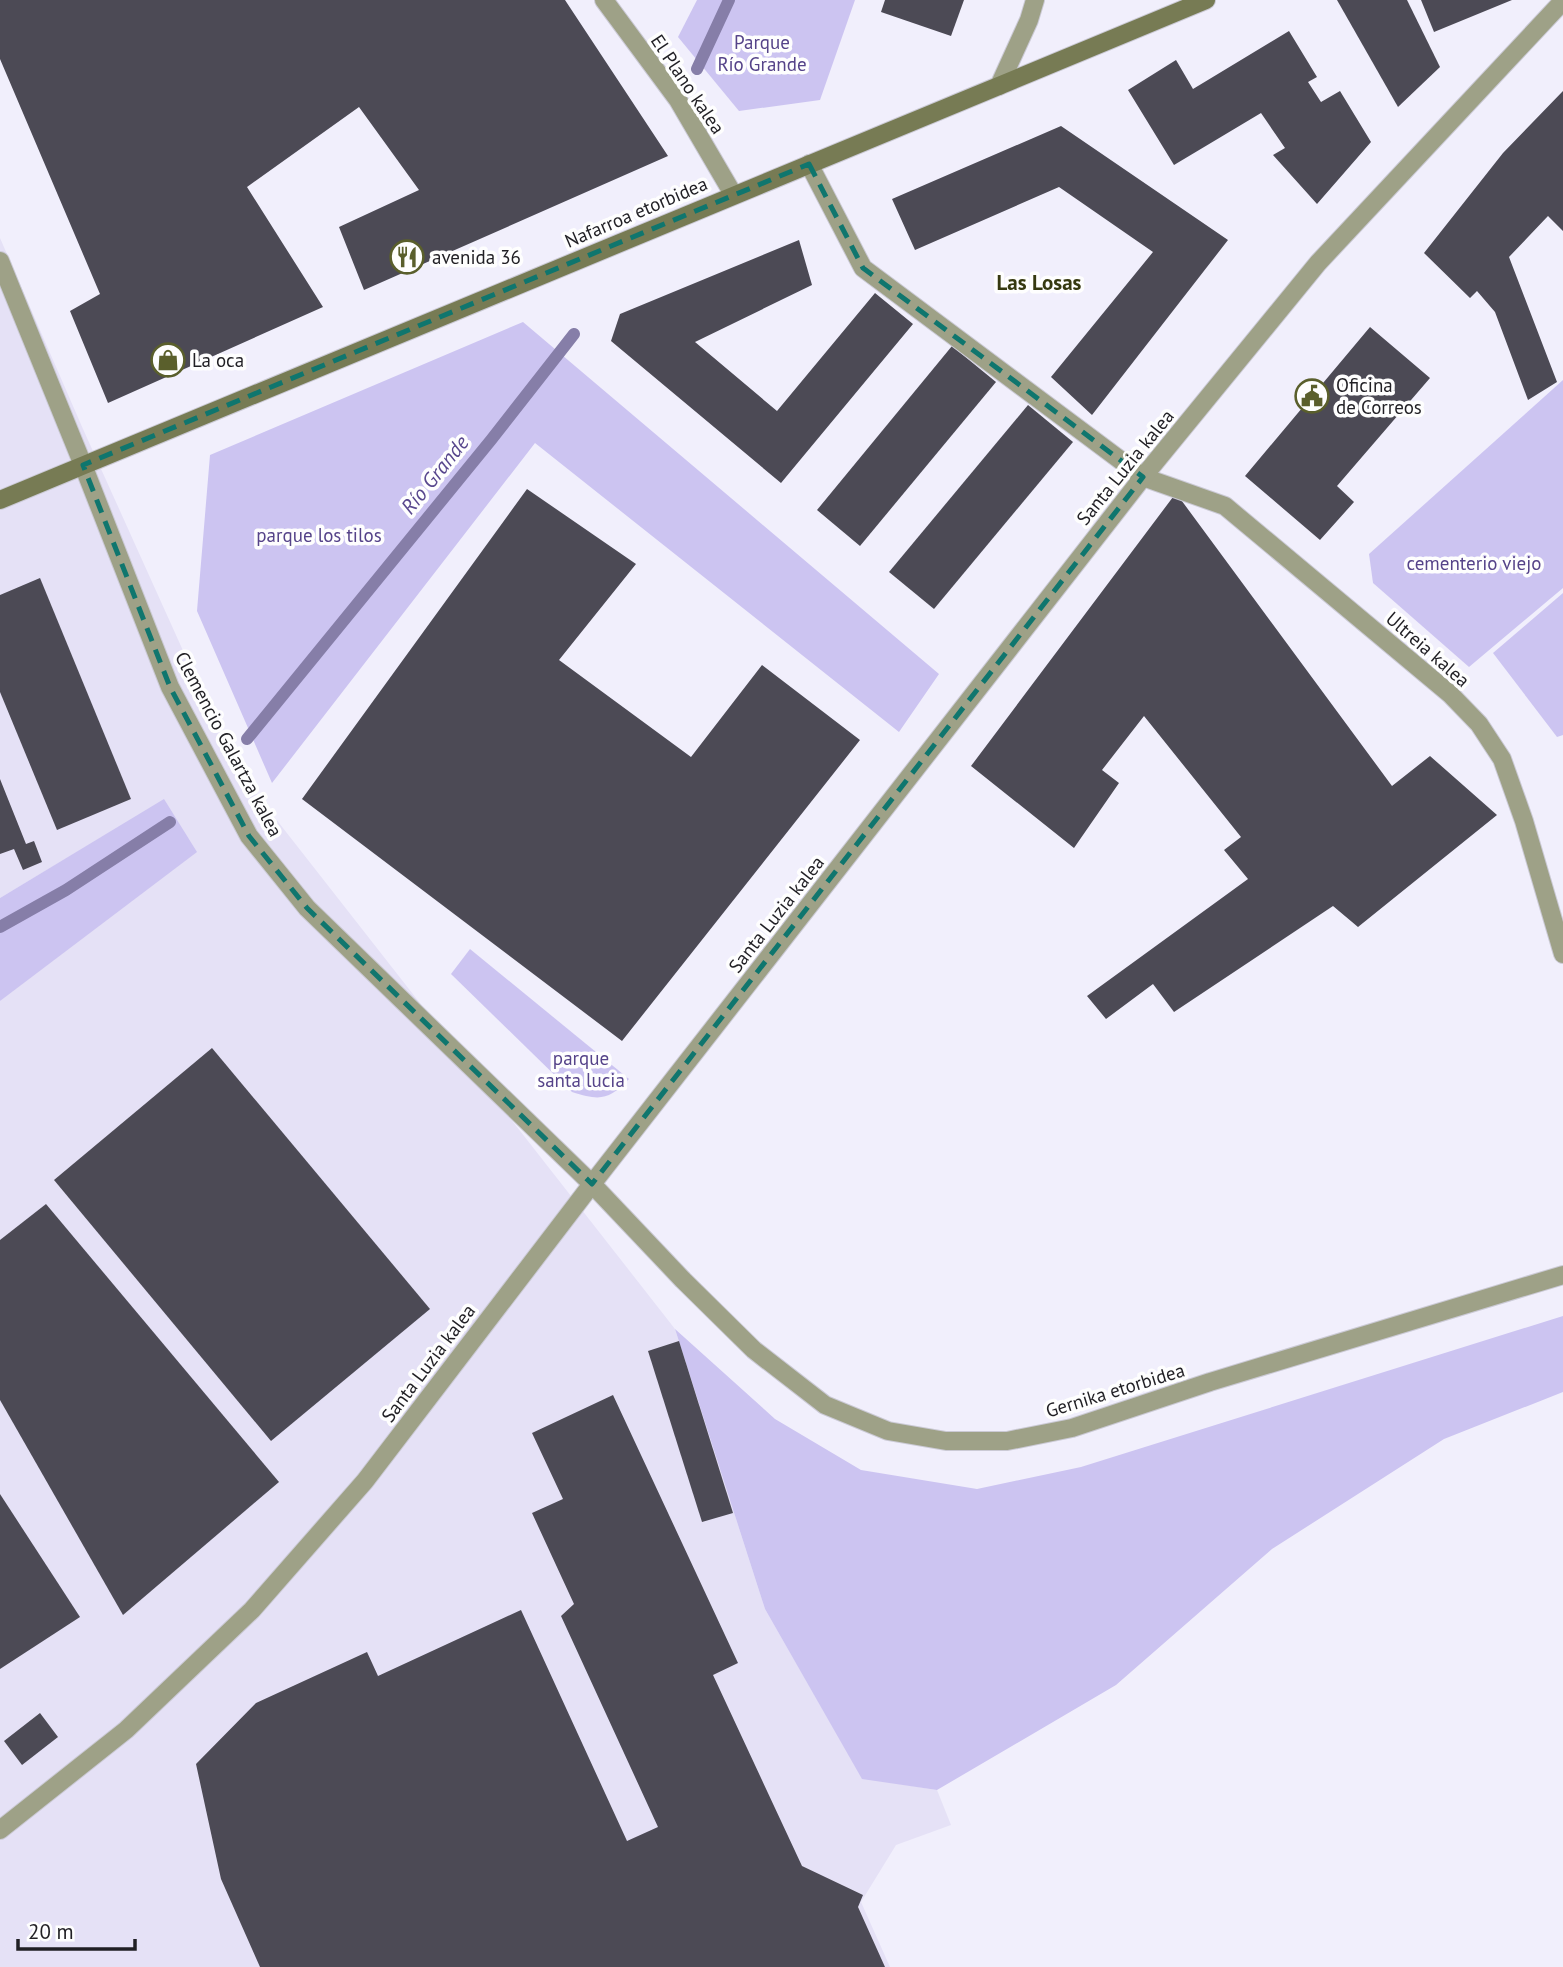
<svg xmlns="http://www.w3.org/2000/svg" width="1563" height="1967" viewBox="0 0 1563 1967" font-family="'PT Sans',sans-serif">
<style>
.built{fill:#e5e1f6}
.green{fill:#ccc4f1}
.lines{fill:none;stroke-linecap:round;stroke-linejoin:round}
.stream{stroke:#867ea8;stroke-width:12}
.building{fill:#4c4a55}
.minor-casing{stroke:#cbcad5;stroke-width:20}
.secondary-casing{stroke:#cbcad5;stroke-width:20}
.minor{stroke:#9ea187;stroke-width:18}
.secondary{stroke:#777b54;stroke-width:18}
.marked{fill:none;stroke:#0f766e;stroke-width:5;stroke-dasharray:14 9;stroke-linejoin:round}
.labels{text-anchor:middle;stroke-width:7;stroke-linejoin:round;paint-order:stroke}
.park-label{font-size:19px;fill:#554389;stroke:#fefefe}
.street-label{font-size:19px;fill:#201f24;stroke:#fefefe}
.poi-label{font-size:19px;fill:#201f24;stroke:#fefefe;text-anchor:start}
.neighbourhood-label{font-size:21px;font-weight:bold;fill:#363911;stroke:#fefefe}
.water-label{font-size:21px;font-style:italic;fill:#59488e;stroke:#fefefe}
</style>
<rect width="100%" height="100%" fill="#f1effc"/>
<path class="built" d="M 0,238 L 83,429 L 236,768 L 675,1329 L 765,1609 L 862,1778 L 937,1790 L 951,1825 L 896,1845 L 861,1902 L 890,1967 L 0,1967 L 0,1001 L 164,800 L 0,898 Z"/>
<g class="green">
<path d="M 697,0 L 855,0 L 820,100 L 739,111 L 678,37 Z"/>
<path d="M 523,322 L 939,674 L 899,732 L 535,443 L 272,783 L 197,611 L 210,455 Z"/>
<path d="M 1563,380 L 1563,588 L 1469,667 L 1373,583 L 1369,554 Z"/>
<path d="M 1563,593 L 1563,735 L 1557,737 L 1493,653 Z"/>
<path d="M 164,799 L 197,852 L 0,1001 L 0,898 Z"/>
<path d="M 470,949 L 629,1079 C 609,1100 600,1101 572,1092 L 451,974 Z"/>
<path d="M 1563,1316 L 1563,1392 L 1444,1439 L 1272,1549 L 1116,1685 L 937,1790 L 862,1779 L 765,1609 L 675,1329 L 775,1419 L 861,1470 L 977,1489 L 1081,1467 Z"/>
</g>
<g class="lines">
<g class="stream">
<path d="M 697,69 L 729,0"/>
<path d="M 247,739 L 491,440 L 574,334"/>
<path d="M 0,927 L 66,890 L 170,822"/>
</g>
</g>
<g class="building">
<path d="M 0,0 L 565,0 L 668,156 L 364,290 L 339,227 L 419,190 L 359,107 L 247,187 L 323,307 L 108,403 L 70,311 L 100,294 L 0,59 Z"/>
<path d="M 885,0 L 964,0 L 951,36 L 881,12 Z"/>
<path d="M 1337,0 L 1407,0 L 1440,67 L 1398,107 Z"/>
<path d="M 1421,0 L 1512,0 L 1434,32 Z"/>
<path d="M 1289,31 L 1317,77 L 1308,82 L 1321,102 L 1340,91 L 1371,142 L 1317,204 L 1273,155 L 1285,148 L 1261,113 L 1174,165 L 1128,90 L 1176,60 L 1193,89 Z"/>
<path d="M 1563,91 L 1563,231 L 1548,216 L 1509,257 L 1557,382 L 1528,400 L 1495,312 L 1477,291 L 1470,298 L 1424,253 L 1503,153 Z"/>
<path d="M 1061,126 L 1228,240 L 1092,415 L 1051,377 L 1153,252 L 1059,187 L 915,250 L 892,199 Z"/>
<path d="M 799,240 L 812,285 L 695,342 L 777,411 L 875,293 L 913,324 L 781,483 L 611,341 L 620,314 Z"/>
<path d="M 1370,327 L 1430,378 L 1337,486 L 1354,502 L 1320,540 L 1245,476 Z"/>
<path d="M 952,346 L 996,382 L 860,546 L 817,510 Z"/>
<path d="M 1028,405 L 1073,442 L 934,609 L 889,572 Z"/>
<path d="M 527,489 L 636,564 L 559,660 L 691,757 L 762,665 L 860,740 L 622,1041 L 302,799 Z"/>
<path d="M 1176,493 L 1392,786 L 1430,756 L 1497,815 L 1358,927 L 1333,906 L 1174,1012 L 1153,984 L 1106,1019 L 1087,996 L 1248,879 L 1224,850 L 1241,837 L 1144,716 L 1102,770 L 1119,783 L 1074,848 L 971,766 Z"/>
<path d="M 40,578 L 131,799 L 57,830 L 0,692 L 0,595 Z"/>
<path d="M 0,779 L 26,844 L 34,841 L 42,862 L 23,870 L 14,849 L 0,854 Z"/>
<path d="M 212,1048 L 430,1309 L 271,1441 L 54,1180 Z"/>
<path d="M 46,1204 L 279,1482 L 123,1615 L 0,1400 L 0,1240 Z"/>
<path d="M 679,1341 L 733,1513 L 702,1522 L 648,1351 Z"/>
<path d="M 613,1395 L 738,1663 L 713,1675 L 802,1866 L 863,1895 L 858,1907 L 885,1967 L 260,1967 L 221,1879 L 196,1764 L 256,1703 L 367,1652 L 378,1676 L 521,1610 L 627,1841 L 658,1827 L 561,1616 L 574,1604 L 532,1513 L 563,1499 L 532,1433 Z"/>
<path d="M 0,1494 L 80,1617 L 0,1669 Z"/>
<path d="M 40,1713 L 58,1737 L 22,1765 L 4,1741 Z"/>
</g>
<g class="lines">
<defs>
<g id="minor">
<path d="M 604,0 L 678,100 L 733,194"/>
<path d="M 999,86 L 1029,20 L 1035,0"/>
<path d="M 809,164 L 863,268 L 1143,477 L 1225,506 L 1450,694 L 1479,724 L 1502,759 L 1524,821 L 1563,954"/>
<path d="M 0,261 L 83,465 L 170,687 L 249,836 L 307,908 L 592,1184 L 683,1280 L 754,1350 L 825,1405 L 888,1431 L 946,1441 L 1007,1441 L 1072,1428 L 1210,1382 L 1563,1275"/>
<path d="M 0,1830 L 126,1730 L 252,1610 L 365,1481 L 592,1184 L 1143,477 L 1318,263 L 1563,1"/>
</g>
<path id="secondary" d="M 0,500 L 1206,0"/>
</defs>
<use href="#minor" class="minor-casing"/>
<use href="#secondary" class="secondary-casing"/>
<use href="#minor" class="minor"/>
<use href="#secondary" class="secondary"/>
</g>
<path class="marked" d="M 809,164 L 863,268 L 1143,477 L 592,1184 L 307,908 L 249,836 L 170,687 L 83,465 Z"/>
<defs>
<symbol id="restaurant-ring" viewBox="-11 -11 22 22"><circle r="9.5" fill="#fefefe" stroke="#5a5f2c" stroke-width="1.5"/><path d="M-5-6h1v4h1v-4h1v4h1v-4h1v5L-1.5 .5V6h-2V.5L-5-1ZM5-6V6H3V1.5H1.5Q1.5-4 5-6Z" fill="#5a5f2c"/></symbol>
<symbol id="shop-ring" viewBox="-11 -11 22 22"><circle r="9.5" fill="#fefefe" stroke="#5a5f2c" stroke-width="1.5"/><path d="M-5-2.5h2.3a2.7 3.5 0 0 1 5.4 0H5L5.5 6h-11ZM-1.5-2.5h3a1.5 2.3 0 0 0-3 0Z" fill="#5a5f2c"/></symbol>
<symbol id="civic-ring" viewBox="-11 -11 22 22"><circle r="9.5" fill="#fefefe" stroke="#5a5f2c" stroke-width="1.5"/><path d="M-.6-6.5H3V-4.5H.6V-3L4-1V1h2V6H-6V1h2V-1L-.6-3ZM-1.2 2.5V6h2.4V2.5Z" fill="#5a5f2c"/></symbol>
</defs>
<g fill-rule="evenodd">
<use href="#restaurant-ring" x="388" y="238" width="38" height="38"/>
<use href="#shop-ring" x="149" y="341" width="38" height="38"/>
<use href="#civic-ring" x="1293" y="377" width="38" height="38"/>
</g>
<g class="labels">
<g class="park-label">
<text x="762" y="49">Parque<tspan x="762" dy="22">Río Grande</tspan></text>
<text x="319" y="542">parque los tilos</text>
<text x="1474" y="570">cementerio viejo</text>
<text x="581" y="1065">parque<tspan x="581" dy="22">santa lucia</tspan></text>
</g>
<g class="street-label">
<text transform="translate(688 84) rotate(56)" y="7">El Plano kalea</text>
<text transform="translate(636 212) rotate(-23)" y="7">Nafarroa etorbidea</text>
<text transform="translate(1125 467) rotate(-51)" y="7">Santa Luzia kalea</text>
<text transform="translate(1428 649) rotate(41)" y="7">Ultreia kalea</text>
<text transform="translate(229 744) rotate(62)" y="7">Clemencio Galartza kalea</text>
<text transform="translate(776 914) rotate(-52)" y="7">Santa Luzia kalea</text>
<text transform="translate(428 1363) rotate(-53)" y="7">Santa Luzia kalea</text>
<text transform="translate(1115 1390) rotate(-17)" y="7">Gernika etorbidea</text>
</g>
<g class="poi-label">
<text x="432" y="264">avenida 36</text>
<text x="192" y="367">La oca</text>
<text x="1336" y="392">Oficina<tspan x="1336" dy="22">de Correos</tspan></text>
</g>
<g class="neighbourhood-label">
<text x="1039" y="290">Las Losas</text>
</g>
<g class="water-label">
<text transform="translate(435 475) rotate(-51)" y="7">Río Grande</text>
</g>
</g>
<path d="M18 1939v10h117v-10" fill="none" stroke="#201f24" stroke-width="3.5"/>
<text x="28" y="1939" font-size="21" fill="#201f24" stroke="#fefefe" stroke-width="5" paint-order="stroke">20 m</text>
</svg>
